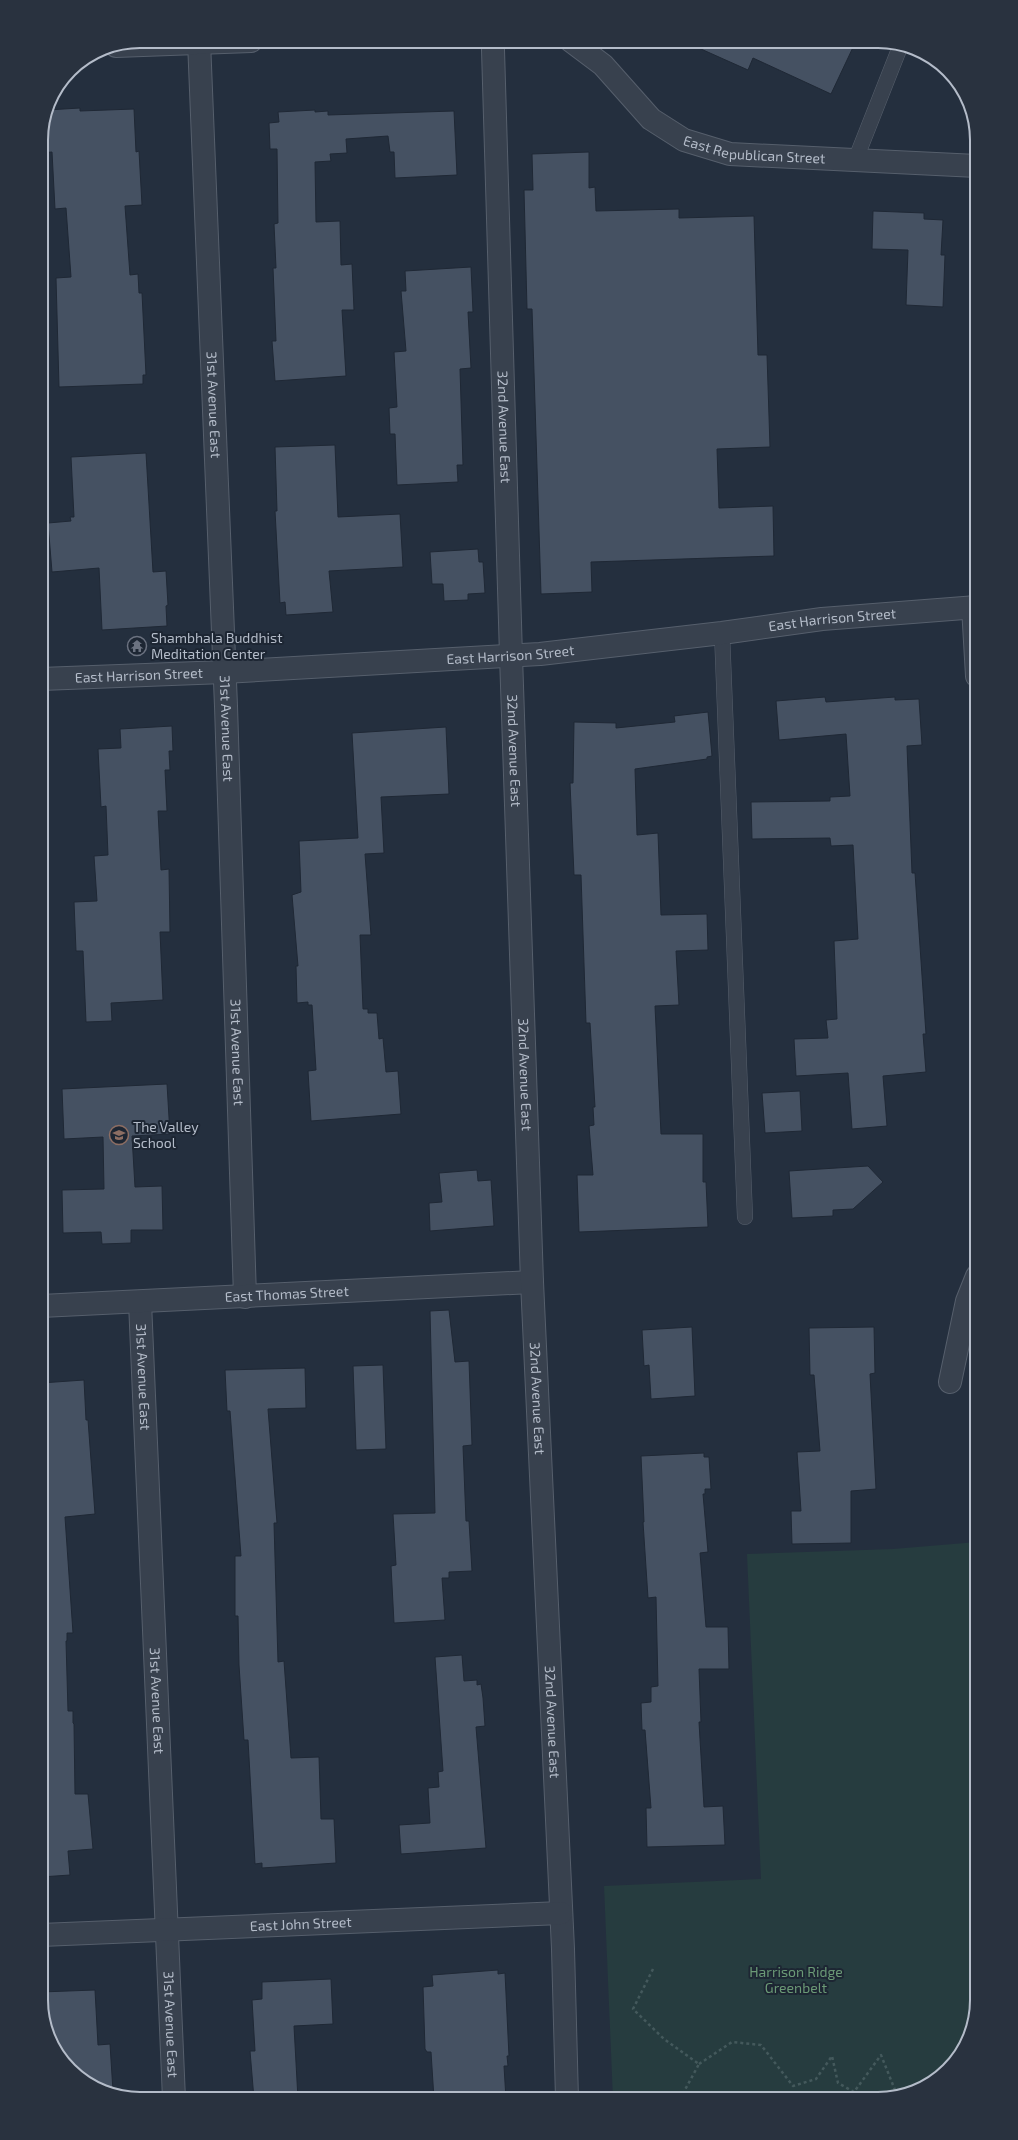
<svg xmlns="http://www.w3.org/2000/svg" width="1018" height="2140" viewBox="0 0 1018 2140" font-family="'Exo 2',sans-serif">
<style>
.green{fill:#263c3f}
.building{fill:#455162;stroke:#1f2835}
.lines{fill:none;stroke-linecap:round;stroke-linejoin:round}
.service-casing{stroke:#565f6c;stroke-width:16}
.minor-casing{stroke:#565f6c;stroke-width:24}
.tertiary-casing{stroke:#565f6c;stroke-width:24}
.path{stroke:#44595c;stroke-width:2.5;stroke-dasharray:3 3;stroke-linecap:butt}
.service{stroke:#38414e;stroke-width:15}
.minor{stroke:#38414e;stroke-width:22}
.tertiary{stroke:#38414e;stroke-width:22}
.labels{text-anchor:middle;stroke-width:4;stroke-linejoin:round;paint-order:stroke}
.street-label{font-size:14px;fill:#b4bcc9;stroke:#1d2633}
.poi-label{font-size:14px;fill:#b4bcc9;stroke:#1d2633;text-anchor:start}
.park-label{font-size:14px;fill:#6b9a76;stroke:#1d2633}
.rim{fill:none;stroke:#b4bcc9;stroke-width:2}
</style>
<rect width="100%" height="100%" fill="#242f3e"/>
<path class="green" d="M 977,1542 L 977,1912 L 974,2011 L 960,2055 L 916,2092 L 878,2099 L 613,2099 L 604,1886 L 761,1879 L 747,1554 L 893,1549 Z"/>
<g class="building">
<path d="M 683,41 L 856,41 L 831,94 L 753,58 L 748,70 Z"/>
<path d="M 80,108 L 80,111 L 134,109 L 136,152 L 139,151 L 142,205 L 125,206 L 130,275 L 138,274 L 139,293 L 142,293 L 146,375 L 143,375 L 143,384 L 59,387 L 56,278 L 71,277 L 66,208 L 55,209 L 52,152 L 41,153 L 41,134 L 47,110 Z"/>
<path d="M 315,110 L 315,112 L 328,111 L 328,115 L 454,111 L 457,175 L 395,178 L 394,152 L 390,152 L 388,136 L 346,139 L 347,153 L 330,154 L 331,161 L 315,162 L 316,222 L 340,221 L 341,265 L 352,264 L 354,310 L 342,310 L 346,376 L 275,381 L 272,341 L 276,341 L 273,268 L 276,268 L 274,224 L 278,223 L 277,149 L 270,149 L 269,123 L 279,122 L 278,112 Z"/>
<path d="M 589,152 L 589,188 L 595,187 L 596,211 L 679,209 L 679,218 L 754,216 L 758,355 L 767,355 L 770,447 L 717,449 L 719,508 L 773,506 L 774,556 L 591,562 L 592,592 L 541,594 L 532,309 L 527,309 L 524,190 L 533,190 L 532,154 Z"/>
<path d="M 873,211 L 924,213 L 924,219 L 943,220 L 941,255 L 945,255 L 943,307 L 906,305 L 908,250 L 872,249 Z"/>
<path d="M 471,267 L 473,312 L 468,312 L 471,368 L 460,369 L 463,465 L 457,465 L 458,482 L 397,485 L 395,434 L 390,434 L 389,408 L 397,407 L 394,352 L 406,351 L 401,291 L 406,291 L 405,271 Z"/>
<path d="M 335,445 L 338,517 L 400,514 L 403,567 L 329,571 L 333,612 L 286,615 L 285,602 L 280,603 L 275,511 L 277,511 L 275,447 Z"/>
<path d="M 146,453 L 153,572 L 166,571 L 168,605 L 166,606 L 167,626 L 102,630 L 99,568 L 52,572 L 48,523 L 71,521 L 70,517 L 74,517 L 71,457 Z"/>
<path d="M 478,549 L 479,562 L 483,562 L 485,593 L 468,594 L 468,600 L 444,601 L 443,584 L 432,584 L 430,552 Z"/>
<path d="M 825,697 L 826,702 L 895,697 L 895,700 L 919,699 L 922,745 L 907,746 L 912,873 L 915,873 L 926,1034 L 923,1034 L 926,1072 L 883,1076 L 887,1126 L 852,1129 L 848,1073 L 796,1076 L 794,1039 L 828,1038 L 826,1020 L 837,1019 L 834,941 L 858,939 L 853,845 L 831,846 L 830,838 L 752,839 L 751,802 L 830,801 L 830,797 L 850,796 L 846,734 L 779,740 L 776,701 Z"/>
<path d="M 708,712 L 712,756 L 707,757 L 707,759 L 635,769 L 637,835 L 658,833 L 661,915 L 707,914 L 708,950 L 676,951 L 679,1005 L 655,1006 L 661,1134 L 703,1134 L 703,1182 L 706,1182 L 708,1227 L 579,1232 L 577,1175 L 593,1175 L 589,1126 L 594,1125 L 593,1107 L 595,1107 L 590,1023 L 586,1023 L 581,875 L 574,875 L 570,783 L 573,783 L 574,722 L 616,723 L 616,728 L 675,722 L 674,716 Z"/>
<path d="M 172,726 L 173,751 L 169,751 L 170,770 L 165,770 L 167,811 L 158,811 L 161,870 L 169,869 L 170,932 L 160,932 L 163,1000 L 111,1003 L 112,1021 L 86,1022 L 83,951 L 76,951 L 74,902 L 97,901 L 94,856 L 108,855 L 106,806 L 101,807 L 98,749 L 121,748 L 120,729 Z"/>
<path d="M 446,727 L 449,794 L 381,797 L 384,853 L 365,854 L 371,935 L 360,935 L 363,1009 L 368,1009 L 368,1013 L 377,1013 L 379,1039 L 383,1038 L 386,1072 L 398,1071 L 401,1114 L 311,1121 L 308,1071 L 316,1070 L 312,1005 L 308,1005 L 308,1002 L 297,1003 L 296,966 L 298,966 L 292,895 L 301,892 L 299,841 L 358,838 L 352,733 Z"/>
<path d="M 167,1084 L 170,1134 L 132,1136 L 135,1187 L 162,1186 L 163,1230 L 131,1230 L 131,1243 L 102,1244 L 101,1232 L 63,1233 L 62,1190 L 104,1189 L 103,1137 L 64,1139 L 62,1089 Z"/>
<path d="M 800,1091 L 802,1131 L 765,1133 L 762,1093 Z"/>
<path d="M 868,1166 L 883,1182 L 853,1209 L 833,1210 L 833,1216 L 792,1218 L 789,1171 Z"/>
<path d="M 477,1170 L 478,1181 L 491,1180 L 494,1226 L 430,1231 L 429,1203 L 442,1202 L 439,1173 Z"/>
<path d="M 449,1310 L 455,1362 L 469,1361 L 472,1445 L 463,1446 L 466,1521 L 469,1521 L 472,1571 L 449,1572 L 449,1578 L 442,1578 L 445,1620 L 394,1623 L 391,1566 L 396,1565 L 393,1514 L 435,1513 L 430,1311 Z"/>
<path d="M 692,1327 L 695,1396 L 651,1399 L 649,1365 L 644,1366 L 642,1330 Z"/>
<path d="M 874,1327 L 875,1373 L 870,1374 L 876,1489 L 851,1491 L 851,1543 L 792,1544 L 791,1511 L 801,1511 L 797,1452 L 820,1451 L 814,1375 L 810,1375 L 809,1328 Z"/>
<path d="M 383,1365 L 386,1449 L 356,1450 L 353,1366 Z"/>
<path d="M 305,1368 L 306,1408 L 268,1409 L 277,1523 L 274,1523 L 278,1662 L 284,1661 L 291,1758 L 319,1757 L 321,1819 L 334,1819 L 336,1863 L 262,1868 L 262,1863 L 255,1864 L 248,1740 L 244,1740 L 239,1665 L 238,1616 L 235,1616 L 235,1556 L 241,1556 L 230,1411 L 227,1411 L 225,1370 Z"/>
<path d="M 84,1380 L 86,1420 L 88,1420 L 95,1514 L 65,1517 L 73,1633 L 67,1633 L 67,1641 L 66,1641 L 68,1711 L 73,1711 L 73,1723 L 74,1724 L 75,1794 L 88,1794 L 93,1849 L 68,1851 L 70,1875 L 41,1877 L 41,1383 Z"/>
<path d="M 704,1453 L 704,1457 L 709,1457 L 711,1489 L 705,1489 L 705,1494 L 703,1494 L 708,1552 L 700,1553 L 706,1627 L 728,1627 L 729,1669 L 699,1669 L 701,1722 L 699,1722 L 704,1807 L 723,1806 L 725,1845 L 647,1847 L 646,1808 L 651,1808 L 645,1730 L 642,1730 L 641,1703 L 651,1702 L 651,1687 L 658,1686 L 656,1597 L 648,1598 L 643,1522 L 644,1522 L 641,1456 Z"/>
<path d="M 462,1655 L 464,1681 L 477,1680 L 477,1685 L 481,1684 L 483,1698 L 485,1726 L 476,1727 L 486,1848 L 401,1854 L 399,1825 L 430,1823 L 428,1788 L 439,1787 L 438,1772 L 443,1771 L 435,1657 Z"/>
<path d="M 498,1970 L 498,1974 L 505,1973 L 509,2056 L 507,2056 L 508,2066 L 504,2066 L 506,2099 L 434,2099 L 431,2052 L 427,2052 L 425,2049 L 423,1987 L 433,1986 L 432,1975 Z"/>
<path d="M 331,1979 L 333,2024 L 294,2026 L 298,2099 L 254,2099 L 250,2051 L 255,2051 L 252,2000 L 262,1999 L 262,1982 Z"/>
<path d="M 95,1990 L 98,2045 L 110,2044 L 113,2091 L 80,2079 L 48,2038 L 41,2000 L 41,1992 Z"/>
</g>
<g class="lines">
<defs>
<g id="service">
<path d="M 855,161 L 900,47"/>
<path d="M 722,633 L 745,1217"/>
</g>
<g id="minor">
<path id="s1" d="M 199,41 L 226,706 L 245,1297"/>
<path id="s2" d="M 571,41 L 603,65 L 651,119 L 684,140 L 730,154 L 977,166"/>
<path d="M 116,46 L 251,41"/>
<path d="M 973,607 L 977,676"/>
<path id="s3" d="M 41,679 L 224,672 L 540,654 L 722,633 L 822,619 L 977,607"/>
<path id="s4" d="M 140,1302 L 174,2099"/>
<path id="s5" d="M 41,1306 L 532,1282"/>
<path d="M 950,1382 L 967,1301 L 977,1276"/>
</g>
<g id="tertiary">
<path id="s6" d="M 493,50 L 511,656 L 532,1282 L 563,1949 L 567,2099"/>
<path id="s7" d="M 41,1935 L 561,1913"/>
</g>
</defs>
<use href="#service" class="service-casing"/>
<use href="#minor" class="minor-casing"/>
<use href="#tertiary" class="tertiary-casing"/>
<g class="path">
<path d="M 653,1969 L 633,2009 L 664,2039 L 699,2064 L 680,2099"/>
<path d="M 699,2064 L 732,2042 L 761,2045 L 793,2086 L 816,2079 L 832,2056 L 838,2083 L 854,2092 L 881,2055 L 897,2095"/>
</g>
<use href="#service" class="service"/>
<use href="#minor" class="minor"/>
<use href="#tertiary" class="tertiary"/>
</g>
<defs>
<symbol id="temple-ring" viewBox="-11 -11 22 22"><circle r="9.5" fill="#1d2633" stroke="#6b7280" stroke-width="1.5"/><path d="M0-6L5-2H3V0L6.5 2.5H4V6H1.5V3h-3V6H-4V2.5H-6.5L-3 0V-2H-5Z" fill="#6b7280"/></symbol>
<symbol id="school-ring" viewBox="-11 -11 22 22"><circle r="9.5" fill="#1d2633" stroke="#8d6e63" stroke-width="1.5"/><path d="M0-5L7-2L0 1L-7-2ZM-4 1L0 2.5L4 1V4Q0 6-4 4Z" fill="#8d6e63"/></symbol>
</defs>
<g fill-rule="evenodd">
<use href="#temple-ring" x="126" y="635" width="22" height="22"/>
<use href="#school-ring" x="108" y="1124" width="22" height="22"/>
</g>
<g class="labels">
<g class="street-label">
<text dy="5" stroke="none"><textPath href="#s2" startOffset="223">East Republican Street</textPath></text>
<text dy="5" stroke="none"><textPath href="#s1" startOffset="364">31st Avenue East</textPath></text>
<text dy="5" stroke="none"><textPath href="#s6" startOffset="377">32nd Avenue East</textPath></text>
<text dy="5" stroke="none"><textPath href="#s3" startOffset="794">East Harrison Street</textPath></text>
<text dy="5" stroke="none"><textPath href="#s3" startOffset="470">East Harrison Street</textPath></text>
<text dy="5" stroke="none"><textPath href="#s3" startOffset="98">East Harrison Street</textPath></text>
<text dy="5" stroke="none"><textPath href="#s1" startOffset="688">31st Avenue East</textPath></text>
<text dy="5" stroke="none"><textPath href="#s6" startOffset="701">32nd Avenue East</textPath></text>
<text dy="5" stroke="none"><textPath href="#s1" startOffset="1012">31st Avenue East</textPath></text>
<text dy="5" stroke="none"><textPath href="#s6" startOffset="1025">32nd Avenue East</textPath></text>
<text dy="5" stroke="none"><textPath href="#s5" startOffset="246">East Thomas Street</textPath></text>
<text dy="5" stroke="none"><textPath href="#s4" startOffset="75">31st Avenue East</textPath></text>
<text dy="5" stroke="none"><textPath href="#s6" startOffset="1349">32nd Avenue East</textPath></text>
<text dy="5" stroke="none"><textPath href="#s4" startOffset="399">31st Avenue East</textPath></text>
<text dy="5" stroke="none"><textPath href="#s6" startOffset="1673">32nd Avenue East</textPath></text>
<text dy="5" stroke="none"><textPath href="#s7" startOffset="260">East John Street</textPath></text>
<text dy="5" stroke="none"><textPath href="#s4" startOffset="723">31st Avenue East</textPath></text>
</g>
<g class="poi-label">
<text x="151" y="643">Shambhala Buddhist<tspan x="151" dy="16">Meditation Center</tspan></text>
<text x="133" y="1132">The Valley<tspan x="133" dy="16">School</tspan></text>
</g>
<g class="park-label">
<text x="796" y="1977">Harrison Ridge<tspan x="796" dy="16">Greenbelt</tspan></text>
</g>
</g>
<path d="M0 0H1018V2140H0ZM140 48H878A92 92 0 0 1 970 140V2000A92 92 0 0 1 878 2092H140A92 92 0 0 1 48 2000V140A92 92 0 0 1 140 48Z" fill="#29323f" fill-rule="evenodd"/>
<path class="rim" d="M140 48H878A92 92 0 0 1 970 140V2000A92 92 0 0 1 878 2092H140A92 92 0 0 1 48 2000V140A92 92 0 0 1 140 48Z"/>
</svg>
